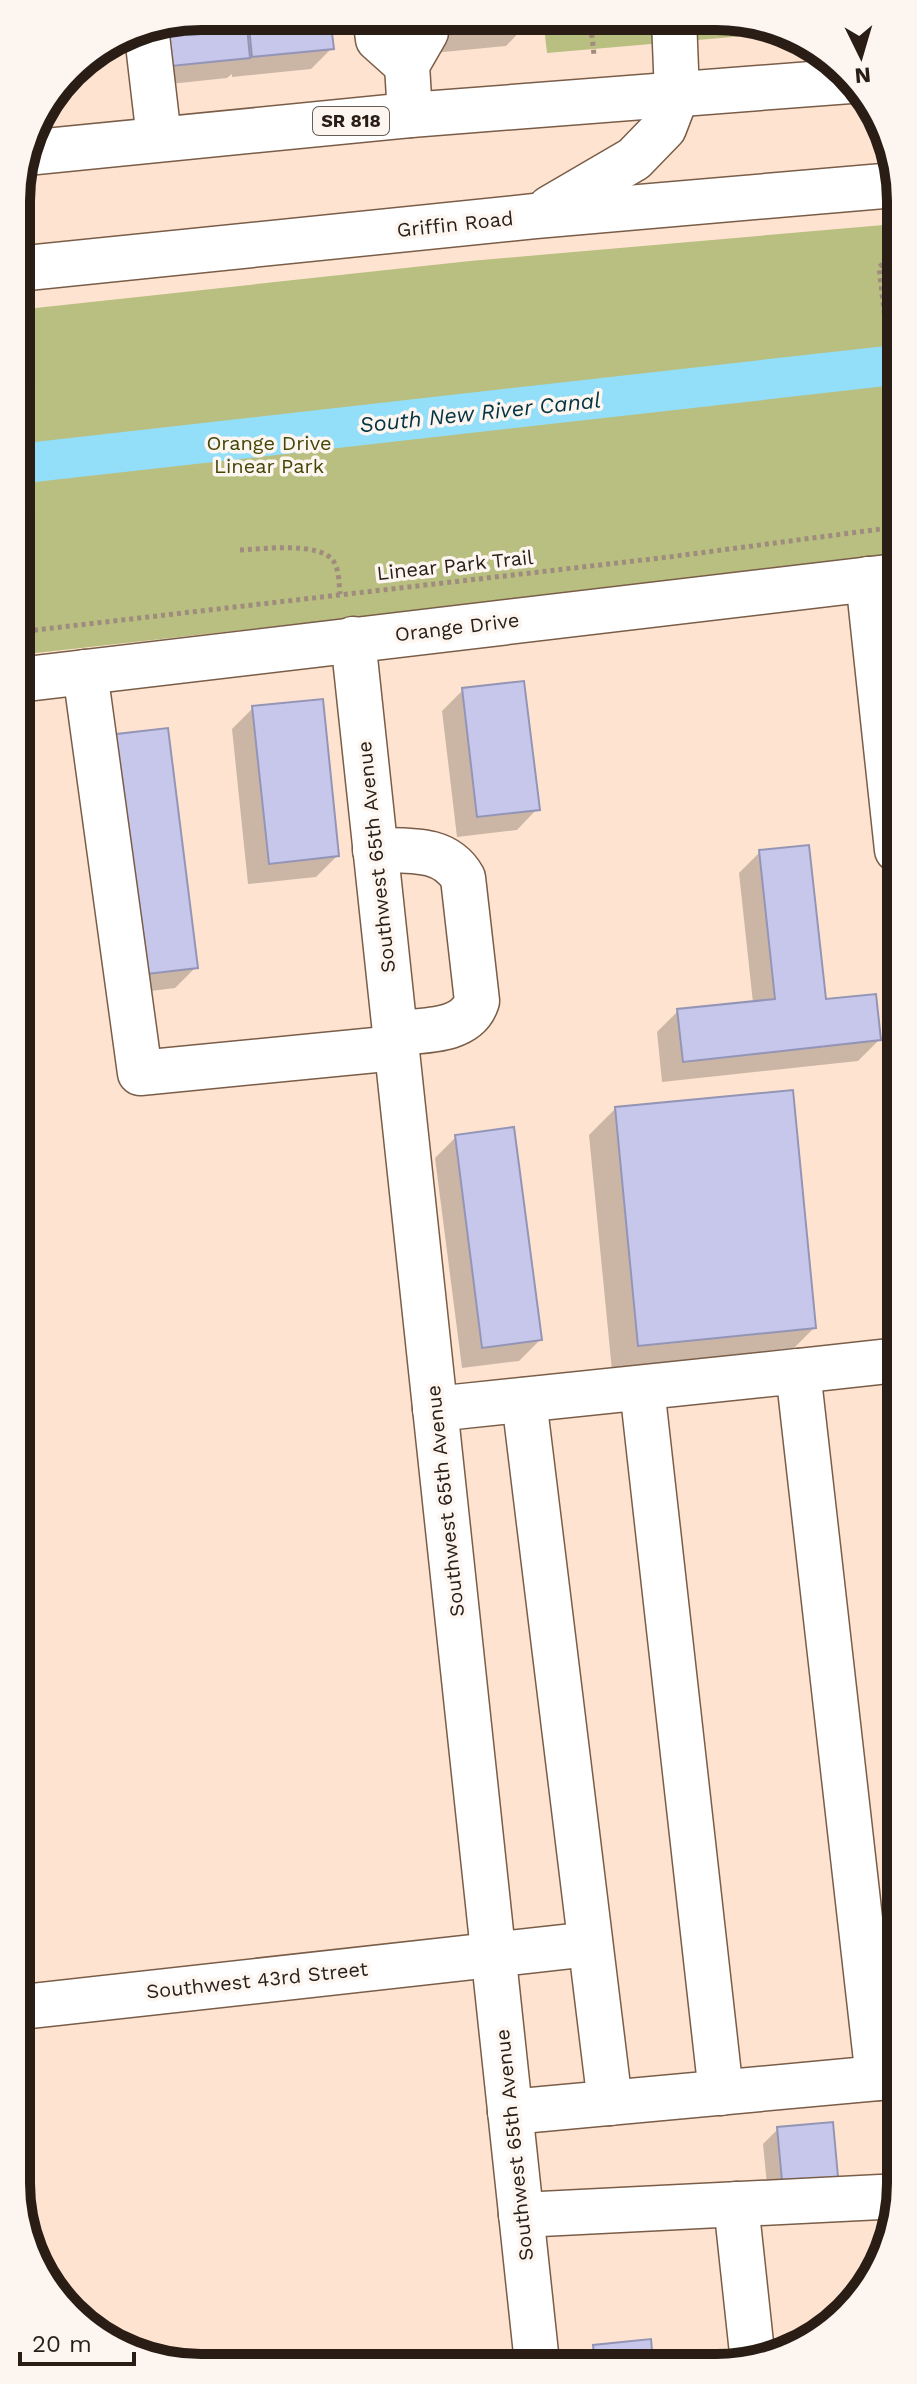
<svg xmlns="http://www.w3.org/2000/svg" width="917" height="2384" viewBox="0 0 917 2384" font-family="'Work Sans',sans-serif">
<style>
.green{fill:#b8bf80}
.shadow{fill:#0003}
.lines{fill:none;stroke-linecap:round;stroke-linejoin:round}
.canal{stroke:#93dffa;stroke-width:40}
.building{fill:#c6c7ea;stroke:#9495b6;stroke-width:2}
.minor-casing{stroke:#795d48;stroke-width:47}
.major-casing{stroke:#795d48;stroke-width:47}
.path{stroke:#a08c7e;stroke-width:5;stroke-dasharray:4 4;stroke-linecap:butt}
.minor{stroke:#fff;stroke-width:44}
.major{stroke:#fff;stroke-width:44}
.labels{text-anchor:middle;stroke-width:7;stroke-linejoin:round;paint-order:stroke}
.shield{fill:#fcf5f0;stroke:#685e57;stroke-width:2}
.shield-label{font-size:18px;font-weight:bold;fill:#291d15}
.street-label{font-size:20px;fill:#291d15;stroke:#fcf5f0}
.park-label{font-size:20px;fill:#424607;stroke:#fcf5f0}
.water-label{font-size:22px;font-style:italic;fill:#033441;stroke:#fcf5f0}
.rim{fill:none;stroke:#291d15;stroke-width:10}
</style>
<rect width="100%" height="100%" fill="#fee4d0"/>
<g class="green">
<path d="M 543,18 L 751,19 L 778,33 L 547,53 Z"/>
<path d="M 895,224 L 896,557 L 18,655 L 17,310 L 470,261 Z"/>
</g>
<g class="shadow">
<path d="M 201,16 L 328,17 L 332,48 L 311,69 L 232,77 L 232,74 L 227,78 L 151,86 Z"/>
<path d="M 430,17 L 526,18 L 526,25 L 506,46 L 433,53 Z"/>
<path d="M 463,690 L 537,809 L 517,830 L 457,837 L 442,711 Z"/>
<path d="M 253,708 L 337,856 L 316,877 L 248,884 L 232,729 Z"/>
<path d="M 88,758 L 196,967 L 175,988 L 118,995 Z"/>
<path d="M 760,852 L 824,1001 L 879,1040 L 858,1061 L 662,1082 L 657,1032 L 678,1011 L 753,1003 L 739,873 Z"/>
<path d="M 615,1109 L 814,1328 L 788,1354 L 612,1371 L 589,1135 Z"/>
<path d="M 456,1137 L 540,1340 L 519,1361 L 462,1368 L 435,1158 Z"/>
<path d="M 778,2129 L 823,2201 L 769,2206 L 763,2144 Z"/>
<path d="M 649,2341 L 651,2362 L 578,2363 L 594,2347 Z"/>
</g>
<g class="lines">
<path class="canal" d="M 17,464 L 895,365"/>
</g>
<g class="building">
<path d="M 201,16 L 246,16 L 250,58 L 171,66 L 166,23 Z"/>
<path d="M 248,16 L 330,17 L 334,49 L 252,57 Z"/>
<path d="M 452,18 L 528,18 L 529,25 L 454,33 Z"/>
<path d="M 524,681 L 540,810 L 477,817 L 462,688 Z"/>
<path d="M 323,699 L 339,856 L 269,864 L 252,706 Z"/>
<path d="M 168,728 L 198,968 L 138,975 L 108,735 Z"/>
<path d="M 809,845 L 826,999 L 876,994 L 881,1040 L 683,1062 L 677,1009 L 775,999 L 759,850 Z"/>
<path d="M 793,1090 L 816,1328 L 638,1346 L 615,1107 Z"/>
<path d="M 514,1127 L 542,1340 L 482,1348 L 455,1135 Z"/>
<path d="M 833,2122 L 839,2188 L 783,2192 L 777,2127 Z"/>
<path d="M 651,2339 L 653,2362 L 595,2363 L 593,2345 Z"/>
</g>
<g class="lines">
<defs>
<g id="minor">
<path d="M 375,17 L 378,39 L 407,65"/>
<path d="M 674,19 L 677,94"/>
<path d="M 146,27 L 159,138"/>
<path d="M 410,115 L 407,65 L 426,32 L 424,17"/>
<path d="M 868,579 L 897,850"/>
<path d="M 353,639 L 537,2363"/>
<path d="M 85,672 L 140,1073 L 396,1048"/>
<path d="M 18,680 L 896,576"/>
<path d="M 375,850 C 408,851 445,846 463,878 L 477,1001 C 467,1033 423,1030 395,1033"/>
<path d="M 798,1371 L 898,1360"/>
<path d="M 642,1388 L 721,2093"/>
<path d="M 524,1400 L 610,2103"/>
<path d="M 435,1409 L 798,1371 L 878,2078"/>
<path d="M 22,2007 L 590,1944"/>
<path d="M 510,2112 L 900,2076"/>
<path d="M 736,2204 L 753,2362"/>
<path d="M 521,2215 L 900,2196"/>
</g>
<g id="major">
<path d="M 26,153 L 410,115 L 850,81"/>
<path d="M 550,208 L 634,159 L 664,128 L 677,94"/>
<path d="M 17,269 L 535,216 L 895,185"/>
</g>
</defs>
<use href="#minor" class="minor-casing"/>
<use href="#major" class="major-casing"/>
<g class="path">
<path d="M 590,18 L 594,55"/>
<path d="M 895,254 L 879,267 L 896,416"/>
<path d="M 240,550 C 262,549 322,541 334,562 C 339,570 339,584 340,594"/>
<path d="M 18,632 L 669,557 L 896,527"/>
</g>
<use href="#minor" class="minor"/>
<use href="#major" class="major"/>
</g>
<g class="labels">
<rect class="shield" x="313" y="107" width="76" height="28" rx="6"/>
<g class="shield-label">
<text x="351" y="127">SR 818</text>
</g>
<g class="street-label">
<text transform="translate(455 224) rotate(-6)" y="7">Griffin Road</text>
<text transform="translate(455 565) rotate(-6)" y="7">Linear Park Trail</text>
<text transform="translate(457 627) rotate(-7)" y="7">Orange Drive</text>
<text transform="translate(376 857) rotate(-96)" y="7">Southwest 65th Avenue</text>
<text transform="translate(445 1501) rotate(-96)" y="7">Southwest 65th Avenue</text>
<text transform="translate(257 1980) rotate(-6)" y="7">Southwest 43rd Street</text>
<text transform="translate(514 2145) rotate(-96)" y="7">Southwest 65th Avenue</text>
</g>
<g class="park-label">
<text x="269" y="450">Orange Drive<tspan x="269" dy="23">Linear Park</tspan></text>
</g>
<g class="water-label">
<text transform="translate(480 412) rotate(-6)" y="8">South New River Canal</text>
</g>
</g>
<path d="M0 0H917V2384H0ZM201 30H716A171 171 0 0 1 887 201V2183A171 171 0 0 1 716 2354H201A171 171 0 0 1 30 2183V201A171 171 0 0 1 201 30Z" fill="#fcf5f0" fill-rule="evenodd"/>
<path class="rim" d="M201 30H716A171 171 0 0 1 887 201V2183A171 171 0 0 1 716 2354H201A171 171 0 0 1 30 2183V201A171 171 0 0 1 201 30Z"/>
<g transform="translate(861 56) rotate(175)" stroke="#fcf5f0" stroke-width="6" paint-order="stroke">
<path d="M0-6L14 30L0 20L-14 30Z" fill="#291d15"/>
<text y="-12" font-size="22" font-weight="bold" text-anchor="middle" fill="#291d15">N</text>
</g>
<path d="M20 2352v12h114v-12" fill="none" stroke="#291d15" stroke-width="4"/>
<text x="32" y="2352" font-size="24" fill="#291d15" stroke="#fcf5f0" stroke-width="6" paint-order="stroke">20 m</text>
</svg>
